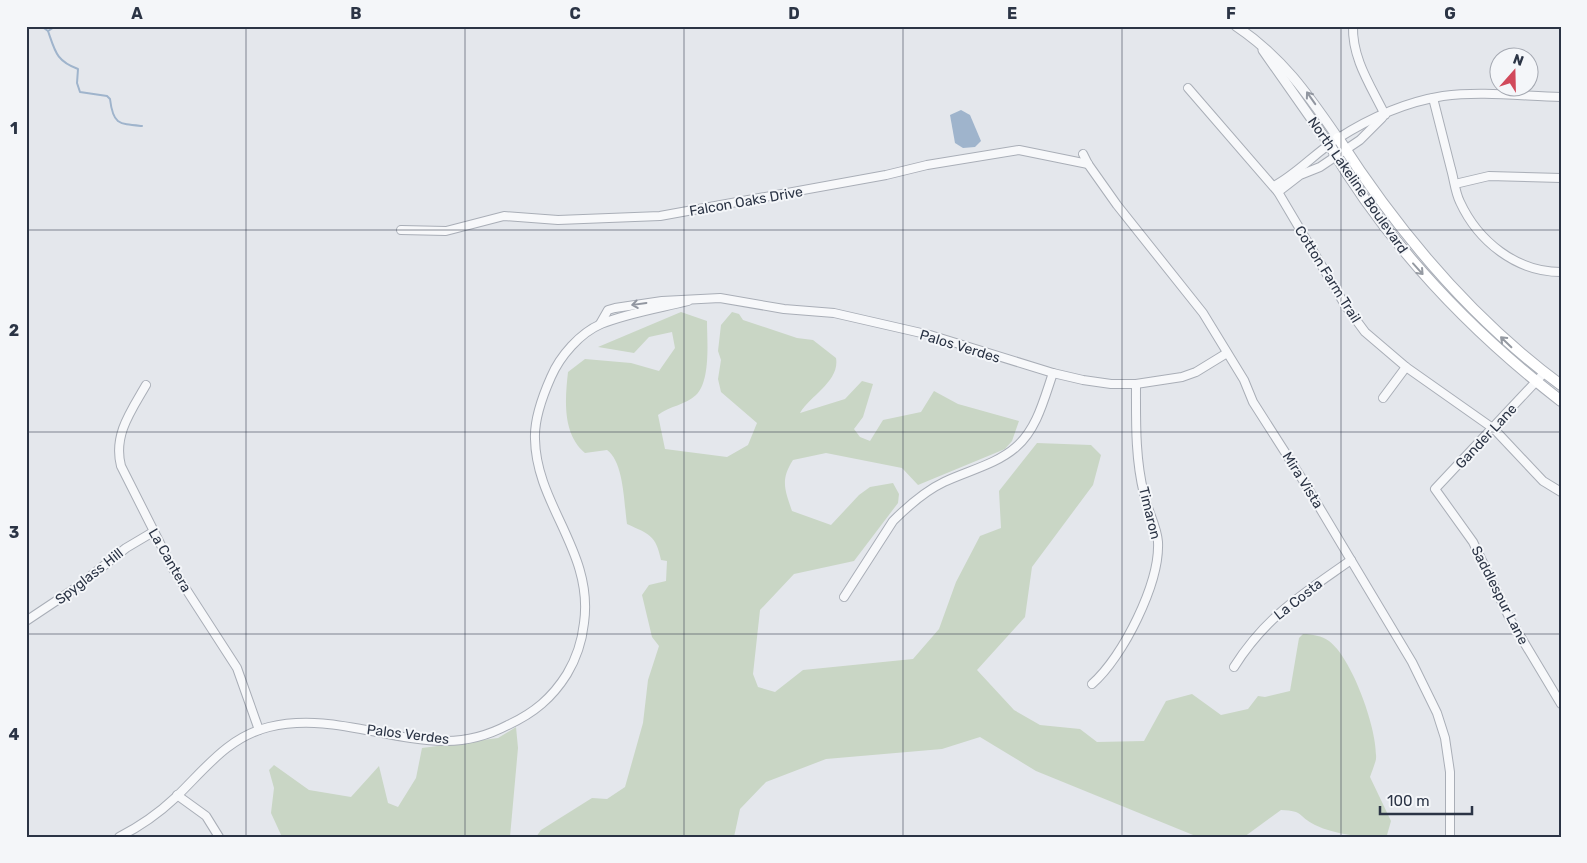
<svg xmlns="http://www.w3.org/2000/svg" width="1587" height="863" viewBox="0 0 1587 863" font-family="Rubik,sans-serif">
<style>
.green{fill:#c9d6c5}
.water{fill:#9fb4cc}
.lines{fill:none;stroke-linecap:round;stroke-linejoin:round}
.stream{stroke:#9fb4cc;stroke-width:2}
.minor-casing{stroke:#a9aeb7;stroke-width:10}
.tertiary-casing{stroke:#a9aeb7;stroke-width:11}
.secondary-casing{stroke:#a9aeb7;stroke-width:12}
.minor{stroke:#f7f8fa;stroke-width:8}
.tertiary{stroke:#f7f8fa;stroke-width:9}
.secondary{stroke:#fff;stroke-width:10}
.oneway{stroke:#9196a0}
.oneway2{stroke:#959aa2}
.grid{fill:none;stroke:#2b3445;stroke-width:1;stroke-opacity:0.55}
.labels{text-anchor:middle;stroke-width:4;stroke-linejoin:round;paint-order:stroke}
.street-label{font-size:14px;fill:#2b3445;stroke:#f4f6f9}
.neatline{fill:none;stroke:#2b3445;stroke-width:2}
.grid-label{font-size:16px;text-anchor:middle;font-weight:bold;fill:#2b3445}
</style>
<rect width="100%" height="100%" fill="#e4e7ec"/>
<g class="green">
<path d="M 681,312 L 707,321 C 707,340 711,381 696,395 C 686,405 669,406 658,415 L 665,449 L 727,457 L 748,445 L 757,423 L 721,392 L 718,379 L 721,360 L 718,351 L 721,325 L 732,312 L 739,314 L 743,320 L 797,338 L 813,340 L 836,358 C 840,381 811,395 800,413 L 845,399 L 862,381 L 873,384 L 863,417 L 854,429 L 860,437 L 870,441 L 883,420 L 921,412 L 934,391 L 958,404 L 1019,421 L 1012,441 L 1005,449 L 918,485 L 902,468 L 826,453 L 793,460 C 780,480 785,490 792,511 L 831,525 L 859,495 L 870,487 L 893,483 L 899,494 L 898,503 L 854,561 L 794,574 L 760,610 L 753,674 L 758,687 L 775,692 L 803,670 L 913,659 L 939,629 L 956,582 L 980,536 L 1001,528 L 999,491 L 1037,443 L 1091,445 L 1101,455 L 1093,485 L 1032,567 L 1025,617 L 977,670 L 1014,710 L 1040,725 L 1080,729 L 1097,742 L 1144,741 L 1166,701 L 1192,694 L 1221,715 L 1248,709 L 1258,696 L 1265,697 L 1290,691 L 1299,638 L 1303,634 C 1312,634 1322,636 1329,641 C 1352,658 1378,730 1376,759 C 1375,764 1372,771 1370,777 L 1391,821 L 1387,835 L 1384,837 C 1361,837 1336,835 1315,825 C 1297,816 1305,811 1281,810 L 1244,837 L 1198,837 L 1036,771 L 980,737 L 942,749 L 826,759 L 766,782 L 740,809 L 734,837 L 536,837 L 541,830 L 592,798 L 607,799 L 625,787 L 643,723 L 648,680 L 659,646 L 652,637 L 642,595 L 649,585 L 666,581 L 667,561 L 661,560 C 656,535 649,534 627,524 C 624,504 624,462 607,450 L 585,453 C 562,434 565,399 568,372 L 585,359 L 631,363 L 659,371 L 675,348 L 672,332 L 649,337 L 634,353 L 598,347 Z"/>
<path d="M 516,727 L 518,748 L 510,837 L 282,837 L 271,813 L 274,788 L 269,770 L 274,765 L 309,790 L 351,797 L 379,766 L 388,803 L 398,807 L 416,778 L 422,748 L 498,738 Z"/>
</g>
<path class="water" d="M 961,110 L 970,115 L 981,141 L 975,147 L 963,148 L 955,143 L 950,115 Z"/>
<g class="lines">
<g class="stream">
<path d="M 41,26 L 48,31 L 56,26"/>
<path d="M 48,31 C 55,51 56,61 78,69 L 77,83 L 80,92 L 107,96 L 110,99 C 113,124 118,124 142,126"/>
</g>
<defs>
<g id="minor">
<path d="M 1353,26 C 1352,59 1371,86 1385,115"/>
<path d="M 1188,88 L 1278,192 L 1345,305 L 1365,332 L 1406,367 L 1494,429 L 1543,481 L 1561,492"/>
<path d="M 1433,98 C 1439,122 1445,145 1451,169 C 1454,179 1455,192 1460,202 C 1478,241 1516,272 1561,272"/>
<path d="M 1083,154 L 1088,164 L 1117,205 L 1203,313 L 1244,380 L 1253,402 L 1306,485 L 1412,662 L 1437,713 L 1445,738 L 1450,772 L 1450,837"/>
<path d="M 1455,184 L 1489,176 L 1561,178"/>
<path d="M 1274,186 C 1297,174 1315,153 1337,139 C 1368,119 1406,102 1443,96 C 1481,91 1522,96 1561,97"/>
<path d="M 1278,192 L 1300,175 L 1320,167 L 1360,140 L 1382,118"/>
<path d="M 401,230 L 446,231 L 504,216 L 558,220 L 660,216 L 886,175 L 927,165 L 1019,150 L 1088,164"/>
<path d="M 600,324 L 608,310 L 615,308 L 662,301 L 720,298 L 784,309 L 834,313 L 930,335 L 1053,373 L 1083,380 L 1111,384 L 1136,384 L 1182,377 L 1196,372 L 1227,353"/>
<path d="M 1544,373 L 1435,489 L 1473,542 L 1510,619 L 1561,704"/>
<path d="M 146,385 C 131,411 113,435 121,466 L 173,569 L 237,668 L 259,730"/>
<path d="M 1383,398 L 1406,367"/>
<path d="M 844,597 L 893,521 C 908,506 925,491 944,482 C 967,471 997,464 1016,447 C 1037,429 1044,399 1053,373"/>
<path d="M 26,621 L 77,587 L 126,548 L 153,532"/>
<path d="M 1234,667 C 1266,616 1303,594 1351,560"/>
<path d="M 1092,684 C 1123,657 1160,583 1158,542 C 1157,526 1147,510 1144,494 C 1135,458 1136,421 1136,384"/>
<path d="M 177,795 L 206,816 L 219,837"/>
<path d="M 119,837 C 141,826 159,813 176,797 C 205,769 228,737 269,727 C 329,712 387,741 446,741 C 468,741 489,735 508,725 C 534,713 552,698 567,674 C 576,659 582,641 584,623 C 594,552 536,505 535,439 C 534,418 543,395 551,377 C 560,356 580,333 601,324 C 628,313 660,308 688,301"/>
</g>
<g id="tertiary">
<path d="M 1236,26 C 1282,57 1307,93 1338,138"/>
<path d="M 1263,50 L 1329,144"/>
</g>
<g id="secondary">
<path d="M 1338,138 C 1399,233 1470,318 1561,385"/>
<path d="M 1329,144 C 1389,246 1468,329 1561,401"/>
</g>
</defs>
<use href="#minor" class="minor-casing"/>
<use href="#tertiary" class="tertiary-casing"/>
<use href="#secondary" class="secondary-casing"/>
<use href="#minor" class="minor"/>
<use href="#tertiary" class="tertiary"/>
<use href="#secondary" class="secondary"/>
</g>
<defs><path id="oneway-shaft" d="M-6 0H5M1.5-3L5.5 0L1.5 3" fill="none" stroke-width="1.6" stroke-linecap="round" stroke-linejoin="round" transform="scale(1.25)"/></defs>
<g class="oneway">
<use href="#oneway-shaft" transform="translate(1311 98) rotate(-125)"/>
<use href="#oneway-shaft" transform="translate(639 304) rotate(172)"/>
</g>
<g class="oneway2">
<use href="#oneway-shaft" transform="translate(1418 269) rotate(48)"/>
<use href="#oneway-shaft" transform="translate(1506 342) rotate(-136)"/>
</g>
<path class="grid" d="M 246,26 L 246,837M 465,26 L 465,837M 684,26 L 684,837M 903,26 L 903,837M 1122,26 L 1122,837M 1341,26 L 1341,837M 26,230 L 1561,230M 26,432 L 1561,432M 26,634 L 1561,634"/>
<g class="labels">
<g class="street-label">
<text transform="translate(1358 185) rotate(55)" y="5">North Lakeline Boulevard</text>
<text transform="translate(746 201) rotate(-10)" y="5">Falcon Oaks Drive</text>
<text transform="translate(1328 274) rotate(58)" y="5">Cotton Farm Trail</text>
<text transform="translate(960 346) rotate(17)" y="5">Palos Verdes</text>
<text transform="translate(1486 436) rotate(-47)" y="5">Gander Lane</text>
<text transform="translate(1303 480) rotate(58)" y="5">Mira Vista</text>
<text transform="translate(1150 513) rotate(76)" y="5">Timaron</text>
<text transform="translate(170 560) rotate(60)" y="5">La Cantera</text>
<text transform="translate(89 576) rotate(-38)" y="5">Spyglass Hill</text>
<text transform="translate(1500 595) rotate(63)" y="5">Saddlespur Lane</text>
<text transform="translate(1298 599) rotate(-38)" y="5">La Costa</text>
<text transform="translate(408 734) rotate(7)" y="5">Palos Verdes</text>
</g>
</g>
<rect width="1587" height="863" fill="none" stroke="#f4f6f9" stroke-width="55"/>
<g transform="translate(1514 72) rotate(20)"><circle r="24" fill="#f4f6f9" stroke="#a4a8b1"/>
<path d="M0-4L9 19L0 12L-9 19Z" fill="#d1495b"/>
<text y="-8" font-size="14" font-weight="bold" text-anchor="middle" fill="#2b3445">N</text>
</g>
<path d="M1380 806v8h92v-8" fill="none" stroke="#2b3445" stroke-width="2.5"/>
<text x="1387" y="806" font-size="15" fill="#2b3445" stroke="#f4f6f9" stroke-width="4" paint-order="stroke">100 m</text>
<rect x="28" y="28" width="1532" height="808" class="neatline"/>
<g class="grid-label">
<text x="137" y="19">A</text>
<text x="356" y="19">B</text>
<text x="575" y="19">C</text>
<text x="794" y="19">D</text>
<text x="1012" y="19">E</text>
<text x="1231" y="19">F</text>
<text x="1450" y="19">G</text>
<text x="14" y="134">1</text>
<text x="14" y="336">2</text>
<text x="14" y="538">3</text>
<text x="14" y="740">4</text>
</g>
</svg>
